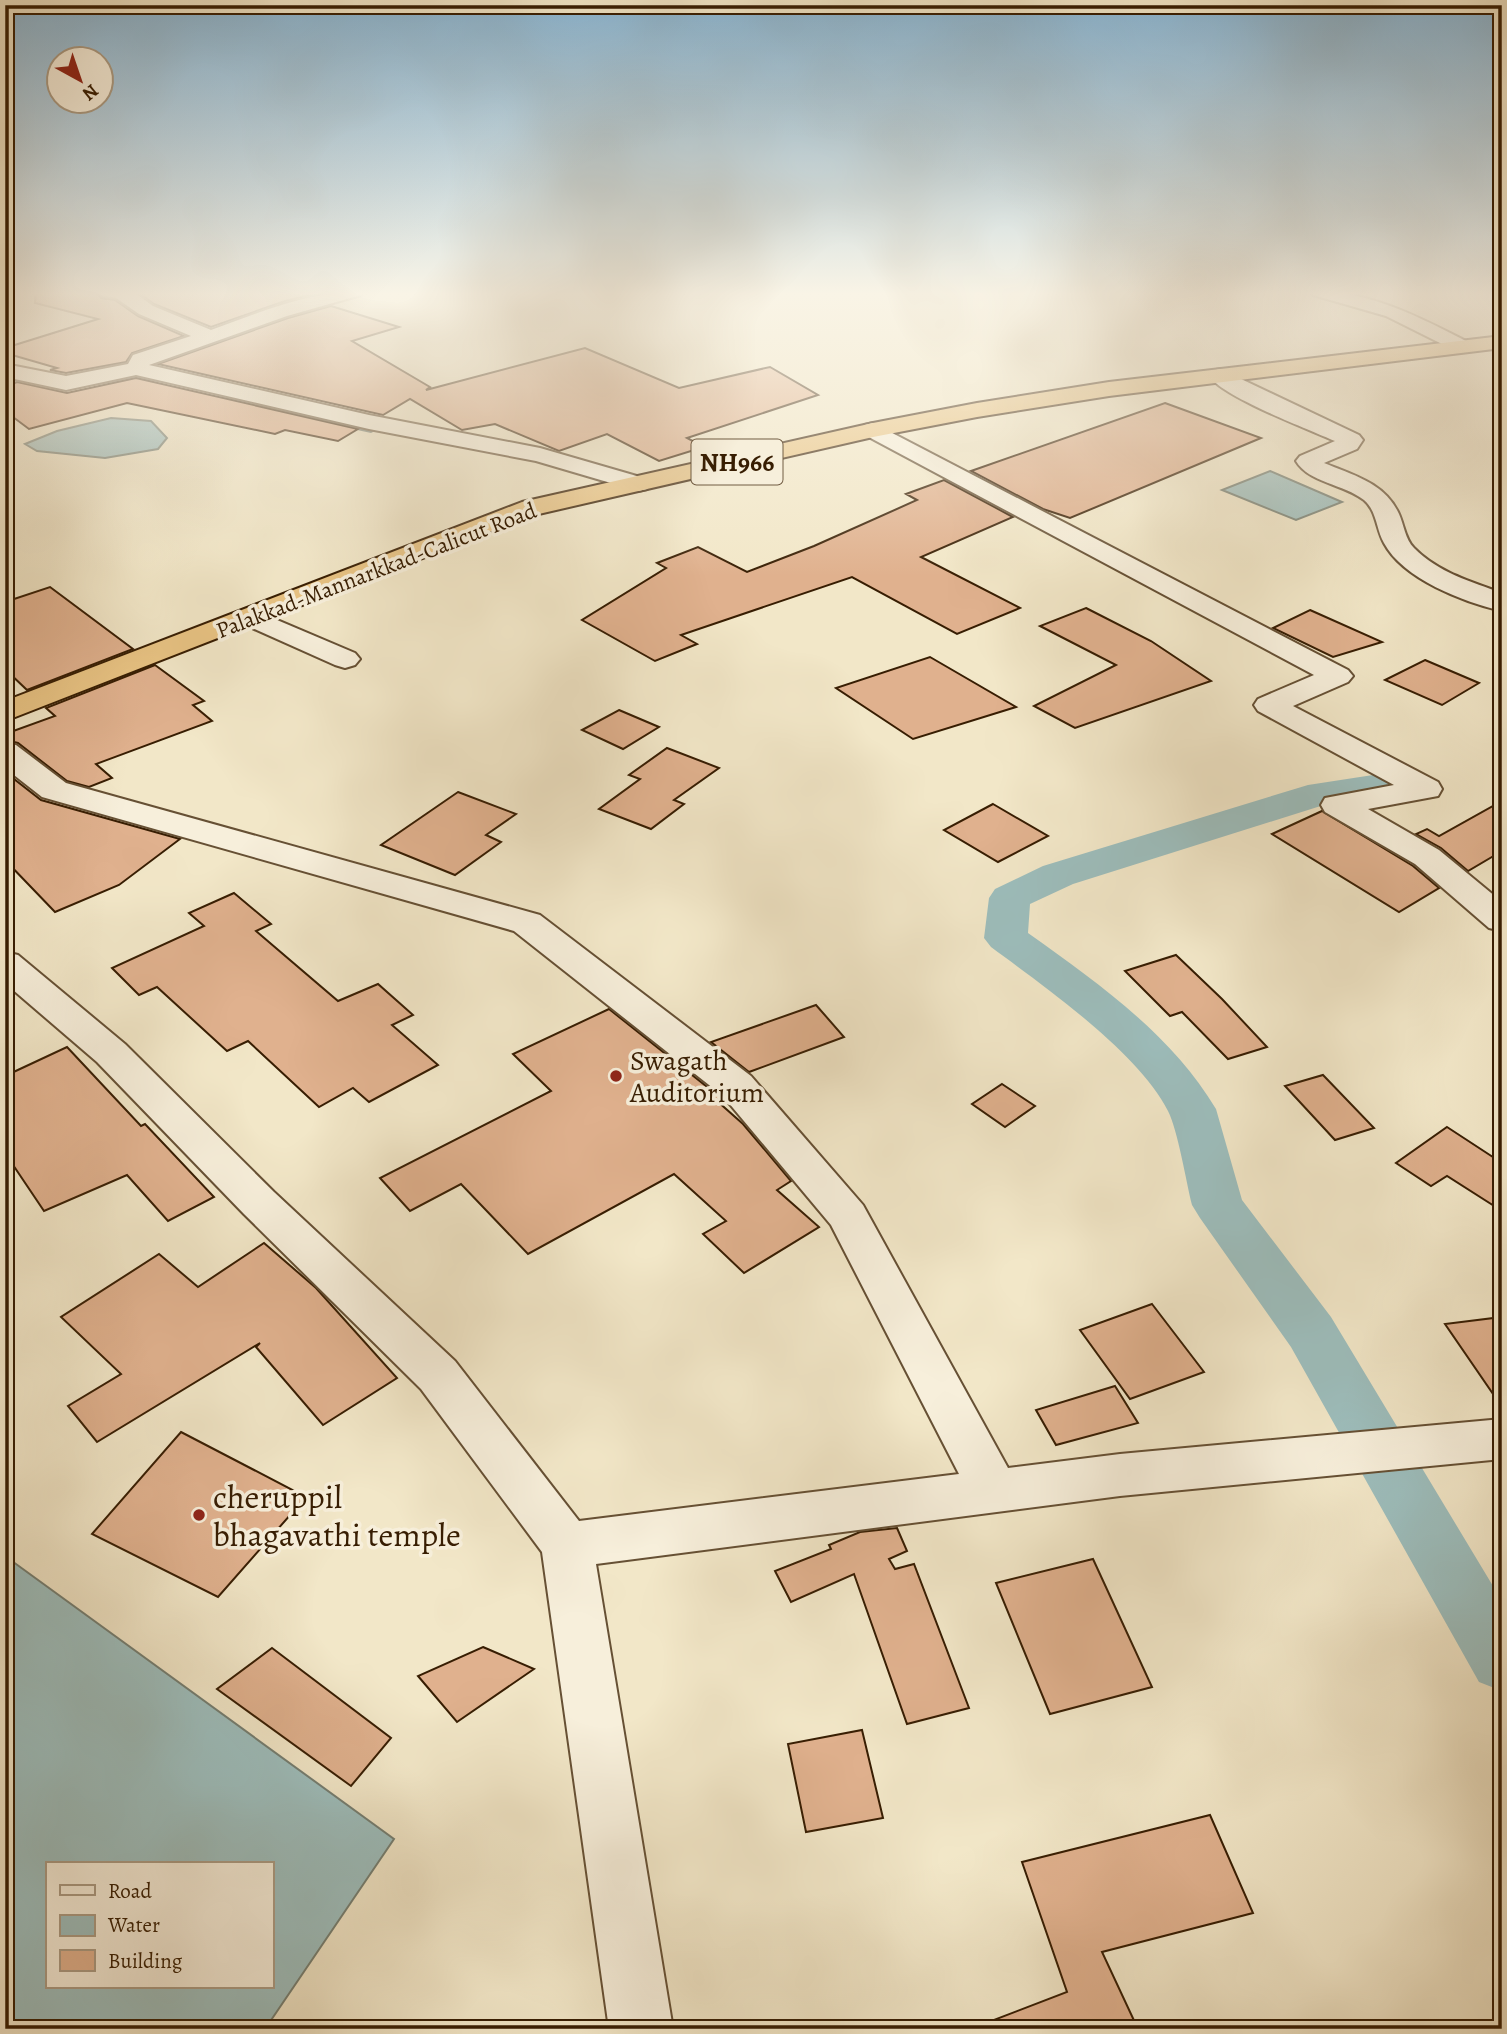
<svg xmlns="http://www.w3.org/2000/svg" width="1507" height="2034" viewBox="0 0 1507 2034" font-family="Alegreya,serif">
<style>
.water{fill:#9dbebd;stroke:#747e72;stroke-width:2;fill-rule:evenodd}
.lines{fill:none;stroke-linecap:round;stroke-linejoin:round}
.stream{fill:#747e72;fill-rule:evenodd}
.canal{fill:#9dbebd;fill-rule:evenodd}
.building{fill:#e0b18e;stroke:#371d02;stroke-width:2}
.minor-casing{stroke:#665034;stroke-width:4}
.highway-casing{stroke:#371d02;stroke-width:4}
.minor{fill:#f7efdb;fill-rule:evenodd}
.highway{fill:#e9c484;fill-rule:evenodd}
.poi-dot{fill:#8f2418;stroke:#f7efdb;stroke-width:2.5}
.labels{text-anchor:middle;stroke-width:7;stroke-linejoin:round;paint-order:stroke}
.far-street-label{font-size:23px;fill:#371d02;stroke:#f7efdb}
.shield{fill:#f7efdb;stroke:#715c43;stroke-width:2}
.shield-label{font-size:26px;font-weight:bold;fill:#371d02}
.poi-label{font-size:28px;fill:#371d02;stroke:#f7efdb;text-anchor:start}
.near-poi-label{font-size:33px;fill:#371d02;stroke:#f7efdb;text-anchor:start}
</style>
<rect width="100%" height="100%" fill="#f2e7c8"/>
<filter id="stains"><feTurbulence type="fractalNoise" baseFrequency=".00286" numOctaves="4"/><feColorMatrix values="0 0 0 0 .2 0 0 0 0 .09 0 0 0 0 .02 0 0 0 .5 -.17"/></filter>
<radialGradient id="worn" r=".72"><stop offset=".6" stop-color="#630" stop-opacity="0"/><stop offset="1" stop-color="#630" stop-opacity=".3"/></radialGradient>
<g class="water">
<path d="M 111,418 L 151,421 L 167,438 L 158,449 L 105,458 L 37,451 L 25,444 L 57,431 Z"/>
<path d="M 1270,471 L 1342,502 L 1296,520 L 1222,490 Z"/>
<path d="M 5,1556 L 394,1839 L 265,2029 L 5,2029 ZM 47,1864 L 271,1864 L 271,1987 L 47,1987 Z"/>
</g>
<g class="lines">
<g class="stream">
<path d="M 136,375 L 170,381 L 167,383 L 136,379 L 85,387 L 81,385 Z"/>
<path d="M 205,388 L 258,404 L 375,431 L 371,433 L 256,408 L 203,391 L 201,390 Z"/>
</g>
<path class="canal" d="M 1399,771 L 1413,774 L 1418,782 L 1413,790 L 1327,804 L 1073,884 L 1030,904 L 1028,933 C 1098,983 1171,1034 1216,1109 L 1242,1200 L 1331,1317 L 1502,1601 L 1502,1691 L 1479,1682 L 1291,1347 L 1200,1218 L 1192,1205 C 1186,1181 1178,1131 1168,1111 C 1138,1052 1045,987 991,947 L 984,938 L 989,898 L 995,889 L 1043,866 L 1308,785 Z"/>
</g>
<g class="building">
<path d="M 36,291 L 96,291 L 101,298 L 115,300 L 138,316 L 184,336 L 132,353 L 126,362 L 66,373 L 50,370 L 57,368 L 5,353 L 5,348 L 98,319 L 35,303 Z"/>
<path d="M 136,291 L 323,291 L 323,292 L 285,301 L 211,327 L 154,304 Z"/>
<path d="M 331,306 L 399,327 L 352,341 L 430,387 L 426,390 L 585,348 L 679,388 L 770,367 L 818,395 L 687,438 L 704,447 L 659,461 L 607,434 L 559,451 L 495,424 L 462,430 L 410,399 L 383,415 L 158,364 L 288,318 Z"/>
<path d="M 136,378 L 358,429 L 338,441 L 285,430 L 275,434 L 127,403 L 29,429 L 5,411 L 5,387 L 17,382 L 67,393 Z"/>
<path d="M 1165,403 L 1261,438 L 1070,518 L 1043,509 L 971,471 Z"/>
<path d="M 944,480 L 1013,517 L 921,557 L 1020,608 L 957,634 L 852,577 L 681,635 L 697,644 L 655,661 L 582,620 L 666,568 L 657,563 L 698,547 L 747,572 L 814,546 L 917,500 L 906,494 Z"/>
<path d="M 50,587 L 133,649 L 27,690 L 5,669 L 5,602 Z"/>
<path d="M 1086,608 L 1151,641 L 1211,681 L 1075,728 L 1034,706 L 1116,665 L 1040,626 Z"/>
<path d="M 1310,610 L 1382,642 L 1333,657 L 1273,628 Z"/>
<path d="M 930,657 L 1016,707 L 913,739 L 836,688 Z"/>
<path d="M 1425,660 L 1479,683 L 1442,705 L 1385,680 Z"/>
<path d="M 155,665 L 204,701 L 193,705 L 212,721 L 96,764 L 112,778 L 89,787 L 67,781 L 18,743 L 5,740 L 5,734 L 55,716 L 46,708 Z"/>
<path d="M 619,710 L 659,727 L 623,749 L 582,730 Z"/>
<path d="M 667,748 L 719,768 L 674,800 L 684,804 L 651,829 L 599,809 L 640,779 L 629,775 Z"/>
<path d="M 5,772 L 41,800 L 180,839 L 119,885 L 55,912 L 5,860 Z"/>
<path d="M 458,792 L 516,814 L 486,835 L 501,842 L 455,875 L 381,845 Z"/>
<path d="M 1502,801 L 1502,851 L 1468,871 L 1441,848 L 1416,834 L 1427,829 L 1439,836 Z"/>
<path d="M 993,804 L 1048,836 L 998,862 L 944,830 Z"/>
<path d="M 1322,811 L 1413,866 L 1439,888 L 1399,912 L 1272,834 Z"/>
<path d="M 234,893 L 271,924 L 256,931 L 338,1001 L 378,984 L 413,1015 L 392,1025 L 438,1065 L 369,1102 L 353,1088 L 319,1107 L 248,1041 L 227,1051 L 157,987 L 139,995 L 112,968 L 204,926 L 189,913 Z"/>
<path d="M 1176,955 L 1222,999 L 1267,1047 L 1228,1059 L 1182,1012 L 1170,1016 L 1125,971 Z"/>
<path d="M 816,1005 L 844,1037 L 749,1072 L 711,1042 Z"/>
<path d="M 609,1009 L 721,1098 L 716,1100 L 743,1124 L 791,1181 L 777,1190 L 819,1227 L 744,1273 L 703,1234 L 726,1221 L 674,1174 L 528,1254 L 461,1184 L 410,1211 L 380,1178 L 551,1091 L 513,1054 Z"/>
<path d="M 67,1047 L 141,1126 L 145,1124 L 214,1197 L 168,1221 L 127,1175 L 44,1211 L 5,1153 L 5,1076 Z"/>
<path d="M 1323,1075 L 1374,1128 L 1335,1140 L 1285,1086 Z"/>
<path d="M 1002,1084 L 1035,1106 L 1005,1127 L 972,1104 Z"/>
<path d="M 1447,1127 L 1502,1163 L 1502,1211 L 1447,1176 L 1431,1186 L 1396,1163 Z"/>
<path d="M 264,1243 L 316,1288 L 397,1378 L 323,1425 L 256,1347 L 260,1343 L 97,1442 L 68,1406 L 121,1374 L 61,1317 L 159,1254 L 198,1287 Z"/>
<path d="M 1152,1304 L 1204,1372 L 1130,1399 L 1080,1330 Z"/>
<path d="M 1502,1317 L 1502,1407 L 1445,1324 Z"/>
<path d="M 1115,1386 L 1138,1423 L 1056,1445 L 1036,1410 Z"/>
<path d="M 181,1432 L 306,1497 L 218,1597 L 92,1534 Z"/>
<path d="M 897,1528 L 907,1551 L 889,1559 L 895,1569 L 914,1564 L 969,1708 L 907,1724 L 854,1574 L 791,1602 L 775,1571 L 831,1549 L 829,1545 L 860,1532 Z"/>
<path d="M 1093,1559 L 1152,1687 L 1050,1714 L 996,1583 Z"/>
<path d="M 483,1647 L 534,1669 L 457,1722 L 418,1676 Z"/>
<path d="M 272,1648 L 391,1738 L 351,1786 L 217,1689 Z"/>
<path d="M 862,1730 L 883,1818 L 806,1832 L 788,1744 Z"/>
<path d="M 1210,1815 L 1253,1913 L 1102,1952 L 1138,2029 L 979,2029 L 978,2026 L 1067,1992 L 1022,1862 Z"/>
</g>
<g class="lines">
<defs>
<g id="minor">
<path d="M 99,291 L 132,291 L 153,306 L 211,330 C 260,312 310,291 364,291 L 361,295 L 287,316 L 149,365 L 369,415 L 540,448 L 647,479 L 650,484 L 647,489 L 638,491 L 536,461 L 369,429 L 136,375 L 66,390 L 5,377 L 5,364 L 66,376 L 128,364 L 133,355 L 191,336 L 139,314 L 116,298 L 102,295 Z"/>
<path d="M 1310,291 C 1369,290 1419,317 1470,343 L 1474,347 L 1470,351 L 1456,351 L 1386,316 L 1313,295 Z"/>
<path d="M 1220,369 L 1359,435 L 1363,440 L 1357,449 L 1324,463 C 1353,475 1385,483 1399,514 C 1404,525 1405,539 1414,548 C 1437,572 1472,582 1502,593 L 1502,611 C 1464,602 1403,579 1384,543 C 1376,529 1377,511 1364,500 C 1344,484 1309,483 1296,461 L 1300,456 L 1335,441 C 1308,429 1223,397 1209,376 L 1212,371 Z"/>
<path d="M 873,423 L 1348,670 L 1353,676 L 1348,682 L 1293,706 L 1438,782 L 1442,789 L 1438,796 L 1368,809 L 1439,850 L 1502,902 L 1502,931 L 1489,928 L 1415,864 L 1325,812 L 1321,805 L 1325,798 L 1394,785 L 1258,711 L 1254,705 L 1258,699 L 1314,675 L 865,435 L 861,430 L 865,425 Z"/>
<path d="M 251,609 L 355,653 L 360,659 L 355,665 L 345,668 L 335,665 L 241,623 L 237,617 L 241,611 Z"/>
<path d="M 5,743 L 16,745 L 66,783 L 540,915 L 751,1076 L 863,1205 L 1008,1468 L 1120,1454 L 1502,1419 L 1502,1459 L 1120,1496 L 596,1564 L 673,2029 L 609,2029 L 542,1552 L 421,1389 L 244,1214 L 97,1062 L 5,983 L 5,952 L 18,955 L 125,1044 L 274,1192 L 455,1361 L 579,1521 L 959,1474 L 831,1225 L 723,1096 L 514,931 L 42,797 L 5,768 Z"/>
</g>
<path id="highway" d="M 1502,336 L 1502,348 L 1109,396 L 977,417 L 873,437 L 530,516 L 5,721 L 5,701 L 522,502 L 873,423 L 977,403 L 1109,382 Z"/>
</defs>
<use href="#minor" class="minor-casing"/>
<use href="#highway" class="highway-casing"/>
<use href="#minor" class="minor"/>
<use href="#highway" class="highway"/>
</g>
<linearGradient id="sky" x2="0" y2="1"><stop stop-color="#8ab8d7"/><stop offset="0.51" stop-color="#f9f4e6"/><stop offset="1" stop-color="#f9f4e6" stop-opacity="0"/></linearGradient>
<rect width="1507" height="576" fill="url(#sky)"/>
<g class="poi-dot">
<circle cx="616" cy="1076" r="7"/>
<circle cx="199" cy="1515" r="7"/>
</g>
<g class="labels">
<g class="far-street-label">
<text transform="translate(376 570) rotate(-21)" y="8">Palakkad-Mannarkkad-Calicut Road</text>
</g>
<rect class="shield" x="691.5" y="439.5" width="91" height="45" rx="5"/>
<g class="shield-label">
<text x="737" y="471">NH966</text>
</g>
<g class="poi-label">
<text x="630" y="1070">Swagath<tspan x="630" dy="32">Auditorium</tspan></text>
</g>
<g class="near-poi-label">
<text x="213" y="1508">cheruppil<tspan x="213" dy="38">bhagavathi temple</tspan></text>
</g>
</g>
<rect width="1507" height="2034" fill="none" stroke="#f2e7c8" stroke-width="28"/>
<rect x="7" y="7" width="1493" height="2020" fill="none" stroke="#371d02" stroke-width="3.5"/>
<rect x="14" y="14" width="1479" height="2006" fill="none" stroke="#371d02" stroke-width="2"/>
<rect x="46" y="1862" width="228" height="126" fill="#f7efdb" stroke="#aa9b84" stroke-width="2"/>
<rect x="60" y="1885" width="35" height="10" fill="#f7efdb" stroke="#aa9b84" stroke-width="2"/>
<text x="108" y="1898" font-size="21" fill="#371d02">Road</text>
<rect x="60" y="1915" width="35" height="21" fill="#9dbebd" stroke="#aa9b84" stroke-width="2"/>
<text x="108" y="1932" font-size="21" fill="#371d02">Water</text>
<rect x="60" y="1950" width="35" height="21" fill="#e0b18e" stroke="#aa9b84" stroke-width="2"/>
<text x="108" y="1968" font-size="21" fill="#371d02">Building</text>
<g transform="translate(80 80) rotate(140)"><circle r="33" fill="#f7efdb" stroke="#aa9b84" stroke-width="2"/>
<path d="M0-5L12 26L0 18L-12 26Z" fill="#8f2418"/>
<text y="-10" font-size="19" font-weight="bold" text-anchor="middle" fill="#371d02">N</text>
</g>
<rect width="100%" height="100%" filter="url(#stains)"/>
<rect width="100%" height="100%" fill="url(#worn)"/>
</svg>
